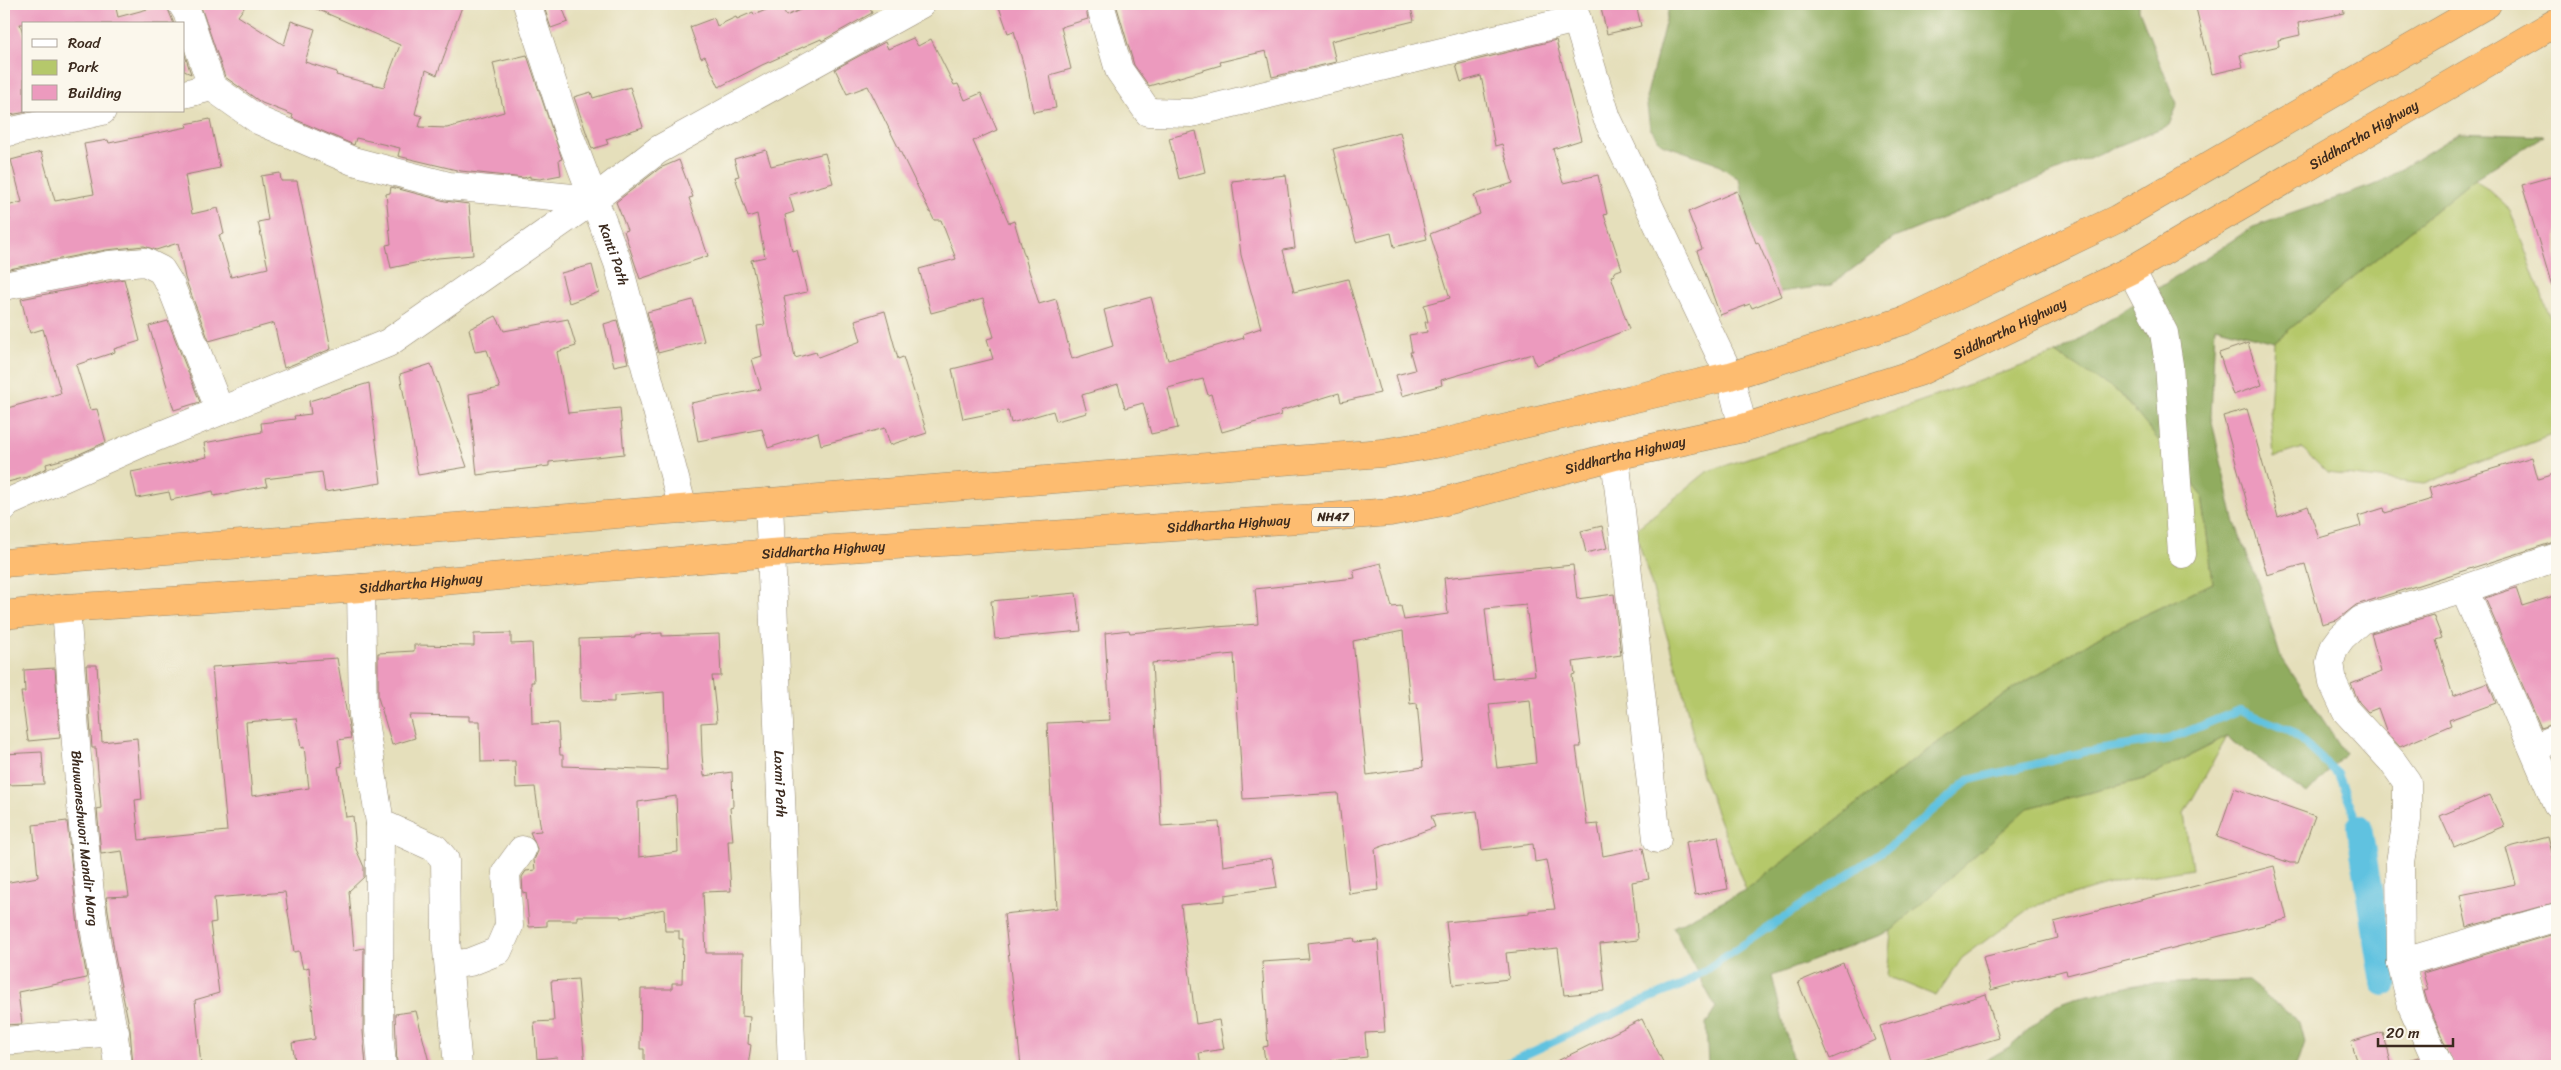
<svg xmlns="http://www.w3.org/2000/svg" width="2561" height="1070" viewBox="0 0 2561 1070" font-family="Sriracha,sans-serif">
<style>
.green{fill:#b5c86b;stroke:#787944}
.forest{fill:#90ac5f;stroke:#666b3e}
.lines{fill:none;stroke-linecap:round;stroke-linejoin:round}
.stream{stroke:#61c2e0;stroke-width:8}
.canal{stroke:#61c2e0;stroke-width:26}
.building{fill:#ec9abe;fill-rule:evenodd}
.minor-casing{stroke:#90846c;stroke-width:29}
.highway-casing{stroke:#90846c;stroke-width:29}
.minor{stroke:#fff;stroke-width:28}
.highway{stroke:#fdbc6f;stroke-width:28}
.labels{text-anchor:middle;stroke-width:4;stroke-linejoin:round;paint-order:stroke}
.shield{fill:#fbf7ec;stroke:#75685c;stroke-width:1}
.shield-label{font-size:12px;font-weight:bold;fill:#3b2a1e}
.street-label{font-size:14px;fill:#3b2a1e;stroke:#fbf7ec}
</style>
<rect width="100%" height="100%" fill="#fbf7ec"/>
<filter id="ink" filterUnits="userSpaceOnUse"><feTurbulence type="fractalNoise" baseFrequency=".02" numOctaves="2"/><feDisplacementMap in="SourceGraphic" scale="10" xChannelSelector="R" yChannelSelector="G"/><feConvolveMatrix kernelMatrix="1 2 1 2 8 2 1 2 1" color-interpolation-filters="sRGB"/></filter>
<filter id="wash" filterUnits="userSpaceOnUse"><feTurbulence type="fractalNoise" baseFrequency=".0096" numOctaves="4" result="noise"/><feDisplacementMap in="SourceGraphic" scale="20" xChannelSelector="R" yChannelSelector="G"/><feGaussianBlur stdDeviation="1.12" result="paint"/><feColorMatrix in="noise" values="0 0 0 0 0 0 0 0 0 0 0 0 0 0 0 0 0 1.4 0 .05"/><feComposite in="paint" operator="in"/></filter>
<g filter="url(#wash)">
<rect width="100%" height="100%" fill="#e5dfbb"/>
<g class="green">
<path d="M 2475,178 L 2510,210 L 2548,312 L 2557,346 L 2557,433 L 2424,484 L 2327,473 L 2302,448 L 2274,457 L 2270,409 L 2274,342 Z"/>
<path d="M 2056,354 L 2121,393 L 2202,494 L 2213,583 L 2103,634 L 1999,698 L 1914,760 L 1746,890 L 1702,775 L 1681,683 L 1635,530 L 1708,471 L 1910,405 Z"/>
<path d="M 2227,737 L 2184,814 L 2192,869 L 2120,881 L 2031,907 L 1962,958 L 1936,996 L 1887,976 L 1891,931 L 2027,808 L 2144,779 Z"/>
</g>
<g class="forest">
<path d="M 1670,4 L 2139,4 L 2139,10 L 2177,106 L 2169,125 L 1894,238 L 1831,285 L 1773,293 L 1758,265 L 1739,179 L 1714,162 L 1662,144 L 1650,128 L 1646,98 Z"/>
<path d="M 2459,133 L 2543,136 L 2475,178 L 2274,342 L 2215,326 L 2211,417 L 2234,520 L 2259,586 L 2280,655 L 2345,753 L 2307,794 L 2227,737 L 2144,779 L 2028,808 L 1891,931 L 1772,976 L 1794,1066 L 1708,1066 L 1706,1024 L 1716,1008 L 1673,927 L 1746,890 L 1914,760 L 1999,698 L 2103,634 L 2213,583 L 2202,494 L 2121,394 L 2056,354 L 2253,227 L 2377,184 Z"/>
<path d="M 2248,981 L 2299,1022 L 2304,1042 L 2296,1066 L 1976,1066 L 2009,1047 L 2056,1005 L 2075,998 L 2141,984 Z"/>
</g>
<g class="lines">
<path class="stream" d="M 1501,1066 L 1633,1005 L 1683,985 L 1893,844 L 1969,780 L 2084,752 L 2169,739 L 2240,710 L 2291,731 L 2338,774 L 2359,827"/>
<path class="canal" d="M 2359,827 L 2384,983"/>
</g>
<g id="blocks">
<g class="building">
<path d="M 4,4 L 115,4 L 118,17 L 166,4 L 174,24 L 20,24 L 24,36 L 24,111 L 27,112 L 4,116 Z"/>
<path d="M 200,4 L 247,4 L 238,16 L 284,45 L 291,21 L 315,29 L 305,62 L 337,72 L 336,75 L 384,87 L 400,45 L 305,4 L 463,4 L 437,75 L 426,70 L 415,114 L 422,116 L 419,127 L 447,128 L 504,112 L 493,63 L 527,55 L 562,159 L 559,160 L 561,175 L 540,179 L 530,178 L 530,176 L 524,178 L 461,171 L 398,156 L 400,148 L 356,138 L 354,145 L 292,118 L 293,115 L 262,103 L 225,77 Z"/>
<path d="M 543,4 L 561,4 L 568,22 L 551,28 Z"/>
<path d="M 780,4 L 786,16 L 814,4 L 868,4 L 872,13 L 822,41 L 821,39 L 762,65 L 719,87 L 705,56 L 701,58 L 690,27 L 714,18 L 717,26 L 736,17 L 737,19 L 753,12 L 754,15 Z"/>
<path d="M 998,4 L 1085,4 L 1088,19 L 1061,27 L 1071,69 L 1050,75 L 1056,108 L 1033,112 L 1024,67 L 1014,31 L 1008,33 Z"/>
<path d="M 1116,4 L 1410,4 L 1414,21 L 1331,41 L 1336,62 L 1272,77 L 1266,51 L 1220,62 L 1221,65 L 1149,86 L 1134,65 Z"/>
<path d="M 1600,4 L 1636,4 L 1641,26 L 1607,34 Z"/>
<path d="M 2195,4 L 2266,4 L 2267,8 L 2286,4 L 2343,4 L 2344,13 L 2298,23 L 2300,35 L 2278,40 L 2279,46 L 2240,55 L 2243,67 L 2212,74 Z"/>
<path d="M 913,38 L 918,46 L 931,39 L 954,85 L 958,84 L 965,100 L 981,93 L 997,130 L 973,141 L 1009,223 L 1014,221 L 1039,304 L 1056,299 L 1072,359 L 1113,346 L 1104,310 L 1151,297 L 1168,360 L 1244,338 L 1243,334 L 1261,328 L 1241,255 L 1232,181 L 1286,175 L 1295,248 L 1283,250 L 1294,292 L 1348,279 L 1380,393 L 1341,402 L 1339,393 L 1280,411 L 1281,415 L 1222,432 L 1211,394 L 1208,395 L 1203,379 L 1168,388 L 1178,428 L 1151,434 L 1143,403 L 1125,408 L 1118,384 L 1082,395 L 1087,413 L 1056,421 L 1053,411 L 1011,423 L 1008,410 L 963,419 L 952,369 L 993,359 L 987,339 L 994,337 L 983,299 L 931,313 L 919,269 L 956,259 L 941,220 L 934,220 L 868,86 L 847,94 L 835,69 L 885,42 L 888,49 Z"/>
<path d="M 1556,40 L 1581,140 L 1553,149 L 1563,183 L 1598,175 L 1607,214 L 1604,215 L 1622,269 L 1614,272 L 1615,275 L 1611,276 L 1629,329 L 1536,365 L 1532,354 L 1441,380 L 1442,385 L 1402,396 L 1396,375 L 1415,370 L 1410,352 L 1412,352 L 1409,335 L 1427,332 L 1425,322 L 1428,322 L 1424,305 L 1450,298 L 1430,234 L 1480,214 L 1474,195 L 1513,183 L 1502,144 L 1495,146 L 1481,76 L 1461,82 L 1456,65 Z"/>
<path d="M 184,52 L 191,74 L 184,71 Z"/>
<path d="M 630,87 L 643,127 L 606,139 L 608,144 L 592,149 L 574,97 L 591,92 L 593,98 Z"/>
<path d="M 210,119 L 220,168 L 185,175 L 192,214 L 218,208 L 224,234 L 219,235 L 231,277 L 268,268 L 258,222 L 268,220 L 261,176 L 280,173 L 281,181 L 297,181 L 331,349 L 284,368 L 274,323 L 209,341 L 185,278 L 178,243 L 156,250 L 144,246 L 106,250 L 4,270 L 4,239 L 8,239 L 4,221 L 10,220 L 7,206 L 22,202 L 11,160 L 41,152 L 55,201 L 94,194 L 84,144 L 108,140 L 109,143 L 187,127 L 186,124 Z"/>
<path d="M 1196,131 L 1205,172 L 1179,179 L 1169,138 Z"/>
<path d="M 1400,132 L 1427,239 L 1394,247 L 1391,233 L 1356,242 L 1333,149 Z"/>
<path d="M 766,150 L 771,166 L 825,153 L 833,183 L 789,195 L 794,212 L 785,215 L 792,251 L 797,250 L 807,292 L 784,297 L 795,358 L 816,352 L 818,357 L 861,341 L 855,320 L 885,311 L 898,359 L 903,357 L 927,433 L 890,445 L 885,428 L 821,445 L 818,432 L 768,448 L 762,429 L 698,441 L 691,403 L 761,389 L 752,359 L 762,356 L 757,326 L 765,325 L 751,260 L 765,257 L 757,214 L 748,217 L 735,177 L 739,176 L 734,159 Z"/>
<path d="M 679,160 L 693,197 L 689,198 L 708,256 L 640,279 L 624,231 L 627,230 L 616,202 L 660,168 Z"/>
<path d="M 2557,175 L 2557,286 L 2552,286 L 2522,185 Z"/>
<path d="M 391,187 L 445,201 L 469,204 L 473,255 L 438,258 L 391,268 L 386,245 L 391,244 L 386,194 L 390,193 Z"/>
<path d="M 1737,191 L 1756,243 L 1758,242 L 1781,296 L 1752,308 L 1750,304 L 1720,315 L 1697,251 L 1702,249 L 1688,212 Z"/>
<path d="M 592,265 L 599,292 L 569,303 L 561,273 Z"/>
<path d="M 124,279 L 140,341 L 114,349 L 115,352 L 76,365 L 90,410 L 97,409 L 106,442 L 75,456 L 46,464 L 47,468 L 27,477 L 4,483 L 4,409 L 61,393 L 43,329 L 30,333 L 21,299 Z"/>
<path d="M 693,300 L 704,341 L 658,353 L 647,312 Z"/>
<path d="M 496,316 L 504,331 L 568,319 L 576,346 L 557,352 L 568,413 L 620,408 L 624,454 L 549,462 L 549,466 L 477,475 L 469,394 L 500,388 L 487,350 L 475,352 L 469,329 Z"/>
<path d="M 617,320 L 628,363 L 614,366 L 604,324 Z"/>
<path d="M 168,321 L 200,402 L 174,410 L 149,326 Z"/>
<path d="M 2248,343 L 2262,385 L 2233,395 L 2219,353 Z"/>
<path d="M 431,364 L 467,467 L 418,475 L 400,374 Z"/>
<path d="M 369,383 L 381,483 L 325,492 L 322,472 L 265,479 L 267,486 L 214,496 L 213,491 L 171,500 L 169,492 L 137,498 L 131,472 L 207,457 L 204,443 L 262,432 L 261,423 L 295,419 L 294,416 L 311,414 L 309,401 Z"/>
<path d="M 2247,409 L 2278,517 L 2308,506 L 2319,538 L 2361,526 L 2358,516 L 2384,508 L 2385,513 L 2432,499 L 2429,488 L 2532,457 L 2538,479 L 2557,473 L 2557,541 L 2356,605 L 2337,620 L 2322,624 L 2305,564 L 2267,575 L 2223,416 Z"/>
<path d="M 1602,526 L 1607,548 L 1586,553 L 1581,531 Z"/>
<path d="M 1381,563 L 1392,607 L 1401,606 L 1404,620 L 1448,614 L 1444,578 L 1573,565 L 1577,599 L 1614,594 L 1621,655 L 1573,662 L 1575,674 L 1572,675 L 1581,747 L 1576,747 L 1587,825 L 1598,824 L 1603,856 L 1643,848 L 1649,879 L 1632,882 L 1638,940 L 1600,944 L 1605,991 L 1564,995 L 1558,948 L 1506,953 L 1509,979 L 1453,985 L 1446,922 L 1529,914 L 1529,911 L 1555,909 L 1546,860 L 1535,862 L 1533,844 L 1482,850 L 1477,811 L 1431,816 L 1435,827 L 1375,849 L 1379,890 L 1349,894 L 1338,793 L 1243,799 L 1234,654 L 1152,663 L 1161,826 L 1219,822 L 1223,866 L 1272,858 L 1277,887 L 1225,895 L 1225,901 L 1181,905 L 1196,1024 L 1219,1020 L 1224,1049 L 1199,1053 L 1201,1066 L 1021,1066 L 1004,914 L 1057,908 L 1047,723 L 1110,720 L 1105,633 L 1129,630 L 1130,633 L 1216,625 L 1216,627 L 1258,624 L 1255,589 L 1355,578 L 1353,570 ZM 1526,605 L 1535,675 L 1493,679 L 1485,609 ZM 1403,631 L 1410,704 L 1417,703 L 1423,767 L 1367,775 L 1353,641 ZM 1530,700 L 1536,763 L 1497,768 L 1489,704 Z"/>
<path d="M 2516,588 L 2522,606 L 2557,595 L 2557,723 L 2541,728 L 2485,598 Z"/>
<path d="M 1076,593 L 1081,631 L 995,639 L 991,601 Z"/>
<path d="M 2433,615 L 2442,638 L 2436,640 L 2453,696 L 2488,683 L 2496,703 L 2449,720 L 2451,725 L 2400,747 L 2387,733 L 2378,708 L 2368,712 L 2359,702 L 2351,684 L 2381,672 L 2371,633 Z"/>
<path d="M 511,633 L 511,644 L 532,643 L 534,682 L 531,682 L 532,724 L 558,723 L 560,755 L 563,755 L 563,766 L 667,770 L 664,692 L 614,696 L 614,702 L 581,701 L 579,639 L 635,637 L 635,635 L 662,633 L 662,636 L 719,634 L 721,676 L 712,676 L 717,722 L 701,723 L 702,755 L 704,776 L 732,772 L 733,807 L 730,808 L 733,841 L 728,841 L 731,891 L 703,892 L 706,953 L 743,953 L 742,1016 L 750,1017 L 748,1044 L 751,1045 L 748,1066 L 644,1066 L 644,1049 L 640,1049 L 641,989 L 672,989 L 672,983 L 682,983 L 683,939 L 679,939 L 679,931 L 665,931 L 664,909 L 621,918 L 620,916 L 577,916 L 577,920 L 547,920 L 547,926 L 529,927 L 526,892 L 523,893 L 522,877 L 526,871 L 535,870 L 534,860 L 538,851 L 530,832 L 541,831 L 535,787 L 516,788 L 515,761 L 481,762 L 480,721 L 469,721 L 469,716 L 409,715 L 415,738 L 392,745 L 378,697 L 378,653 L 414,651 L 414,645 L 474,646 L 474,634 ZM 676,796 L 678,852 L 639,857 L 638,802 Z"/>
<path d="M 337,658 L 351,738 L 338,740 L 342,766 L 338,767 L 346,817 L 353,816 L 356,849 L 364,867 L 364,877 L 349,891 L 354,950 L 364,948 L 363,1031 L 366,1066 L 296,1066 L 292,1043 L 315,1039 L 309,967 L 303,969 L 299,951 L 294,952 L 285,892 L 214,898 L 216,922 L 210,923 L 219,993 L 195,1000 L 201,1066 L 133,1066 L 130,1030 L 115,957 L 106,897 L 129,896 L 122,851 L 101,854 L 97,809 L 101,808 L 96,748 L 92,748 L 86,665 L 97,665 L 102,742 L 137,738 L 142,799 L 135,800 L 139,840 L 227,831 L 212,667 ZM 296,718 L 301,748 L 304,747 L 309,788 L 252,796 L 246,722 Z"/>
<path d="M 55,668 L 60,738 L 28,741 L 21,692 L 25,692 L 24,670 Z"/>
<path d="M 42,752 L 44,784 L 5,785 L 4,754 Z"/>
<path d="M 2234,788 L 2315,816 L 2298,863 L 2290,863 L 2217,837 Z"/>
<path d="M 2490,795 L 2504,826 L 2454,847 L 2440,816 Z"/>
<path d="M 67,821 L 78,927 L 87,978 L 18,992 L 22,1024 L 4,1025 L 4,883 L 38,877 L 33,825 Z"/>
<path d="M 1718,836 L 1728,889 L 1695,895 L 1686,842 Z"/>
<path d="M 2548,837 L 2556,868 L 2557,902 L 2467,927 L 2460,895 L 2516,884 L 2506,848 Z"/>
<path d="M 2274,866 L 2287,919 L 2067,975 L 2066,970 L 1991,990 L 1983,957 L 2058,938 L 2054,922 Z"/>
<path d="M 2557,933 L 2557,1066 L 2454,1066 L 2427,1001 L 2424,991 L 2428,990 L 2423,973 Z"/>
<path d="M 1354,938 L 1355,942 L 1378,940 L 1385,1032 L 1365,1033 L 1367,1057 L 1331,1061 L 1332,1066 L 1266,1066 L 1263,1047 L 1268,1046 L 1262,962 L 1309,959 L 1307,943 Z"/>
<path d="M 1843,963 L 1875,1040 L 1830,1059 L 1798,982 Z"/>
<path d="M 578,979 L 585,1066 L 558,1066 L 557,1057 L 537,1059 L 534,1022 L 554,1021 L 551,981 Z"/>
<path d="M 1986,994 L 1999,1038 L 1903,1066 L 1892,1066 L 1880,1026 Z"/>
<path d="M 416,1011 L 430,1066 L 397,1066 L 395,1014 Z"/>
<path d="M 1642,1019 L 1665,1066 L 1547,1066 L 1598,1041 Z"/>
<path d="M 2383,1032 L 2392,1066 L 2359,1066 L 2351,1042 Z"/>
<path d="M 2418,1057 L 2422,1066 L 2406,1066 L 2405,1061 Z"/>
</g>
</g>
</g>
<g filter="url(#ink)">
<use href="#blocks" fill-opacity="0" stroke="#90846c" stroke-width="1"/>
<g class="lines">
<defs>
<g id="minor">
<path d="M 182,4 L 187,12 L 212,87 L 260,121 L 353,161 L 449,186 L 593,200"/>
<path id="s1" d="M 527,4 L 569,134 L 618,263 L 683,509"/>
<path d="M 1100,4 L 1119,70 L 1148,112 L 1192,113 L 1577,19"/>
<path d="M 1572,4 L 1607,118 L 1730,376 L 1743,428"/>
<path d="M 184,94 L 212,87"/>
<path d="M 4,133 L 102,111"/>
<path d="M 2131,270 L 2164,333 L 2169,365 L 2182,554"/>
<path d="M 4,286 L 109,265 L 145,262 L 161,270 L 171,286 L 220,411"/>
<path d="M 1615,456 L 1657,839"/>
<path id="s2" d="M 769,502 L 792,1066"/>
<path d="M 4,507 L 7,503 L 144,442 L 388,343 L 593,200 L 658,150 L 921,4"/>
<path d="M 361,588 L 363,715 L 380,823 L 379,1031 L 382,1066"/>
<path d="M 2464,589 L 2557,804"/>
<path id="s3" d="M 66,608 C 74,714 80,820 94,925 C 100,972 113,1018 118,1066"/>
<path d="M 2534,748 L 2557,738"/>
<path d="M 380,823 L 435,848 L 445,860 L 446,940 L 458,1066"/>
<path d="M 2401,963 L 2557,917"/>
<path d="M 450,965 L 470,962 L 498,951 L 509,926 L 506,872 L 522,850"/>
<path d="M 4,1041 L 115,1032"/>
<path d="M 2439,1066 L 2412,1006 L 2401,963 L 2400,862 L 2407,820 L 2407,782 L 2392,761 L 2346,711 L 2333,683 L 2330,662 L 2334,648 L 2342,637 L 2361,620 L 2464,589 L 2557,557"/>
</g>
<g id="highway">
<path d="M 4,563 L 1382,453 L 1442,443 L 1730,376 L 1906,320 L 2117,219 L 2487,4"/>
<path id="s4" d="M 4,615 L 66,608 L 361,588 L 771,553 L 1316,518 L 1390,512 L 1442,502 L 1615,456 L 1743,428 L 1919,372 L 2131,270 L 2557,22"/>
</g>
</defs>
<use href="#minor" class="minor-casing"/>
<use href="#highway" class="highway-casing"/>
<use href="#minor" class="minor"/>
<use href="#highway" class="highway"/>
</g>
</g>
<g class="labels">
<rect class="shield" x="1312" y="507.5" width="42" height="19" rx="4"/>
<g class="shield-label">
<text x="1333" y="521">NH47</text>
</g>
<g class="street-label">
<text dy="5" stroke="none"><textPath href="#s4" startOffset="2442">Siddhartha Highway</textPath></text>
<text dy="5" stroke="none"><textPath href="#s1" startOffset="265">Kanti Path</textPath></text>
<text dy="5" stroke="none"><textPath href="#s4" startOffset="2038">Siddhartha Highway</textPath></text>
<text dy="5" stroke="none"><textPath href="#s4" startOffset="1632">Siddhartha Highway</textPath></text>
<text dy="5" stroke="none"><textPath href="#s4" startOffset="1228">Siddhartha Highway</textPath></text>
<text dy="5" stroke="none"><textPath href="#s4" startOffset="822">Siddhartha Highway</textPath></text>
<text dy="5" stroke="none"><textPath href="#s4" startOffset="418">Siddhartha Highway</textPath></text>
<text dy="5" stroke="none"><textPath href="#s2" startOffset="282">Laxmi Path</textPath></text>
<text dy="5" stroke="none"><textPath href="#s3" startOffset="231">Bhuwaneshwori Mandir Marg</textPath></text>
</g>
</g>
<rect width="2561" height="1070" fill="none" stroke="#fbf7ec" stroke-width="20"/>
<rect x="22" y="22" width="162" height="90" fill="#fbf7ec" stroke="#aea59a"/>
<rect x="32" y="39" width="25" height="8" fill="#ffffff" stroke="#aea59a"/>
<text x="68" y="48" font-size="15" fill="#3b2a1e">Road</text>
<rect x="32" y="60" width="25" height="15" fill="#b5c86b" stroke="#aea59a"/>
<text x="68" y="72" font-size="15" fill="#3b2a1e">Park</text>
<rect x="32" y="85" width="25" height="15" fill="#ec9abe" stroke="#aea59a"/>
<text x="68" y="98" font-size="15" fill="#3b2a1e">Building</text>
<path d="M2378 1038v8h75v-8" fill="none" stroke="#3b2a1e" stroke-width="2.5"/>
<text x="2386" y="1038" font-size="15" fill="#3b2a1e" stroke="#fbf7ec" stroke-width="4" paint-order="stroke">20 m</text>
</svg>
